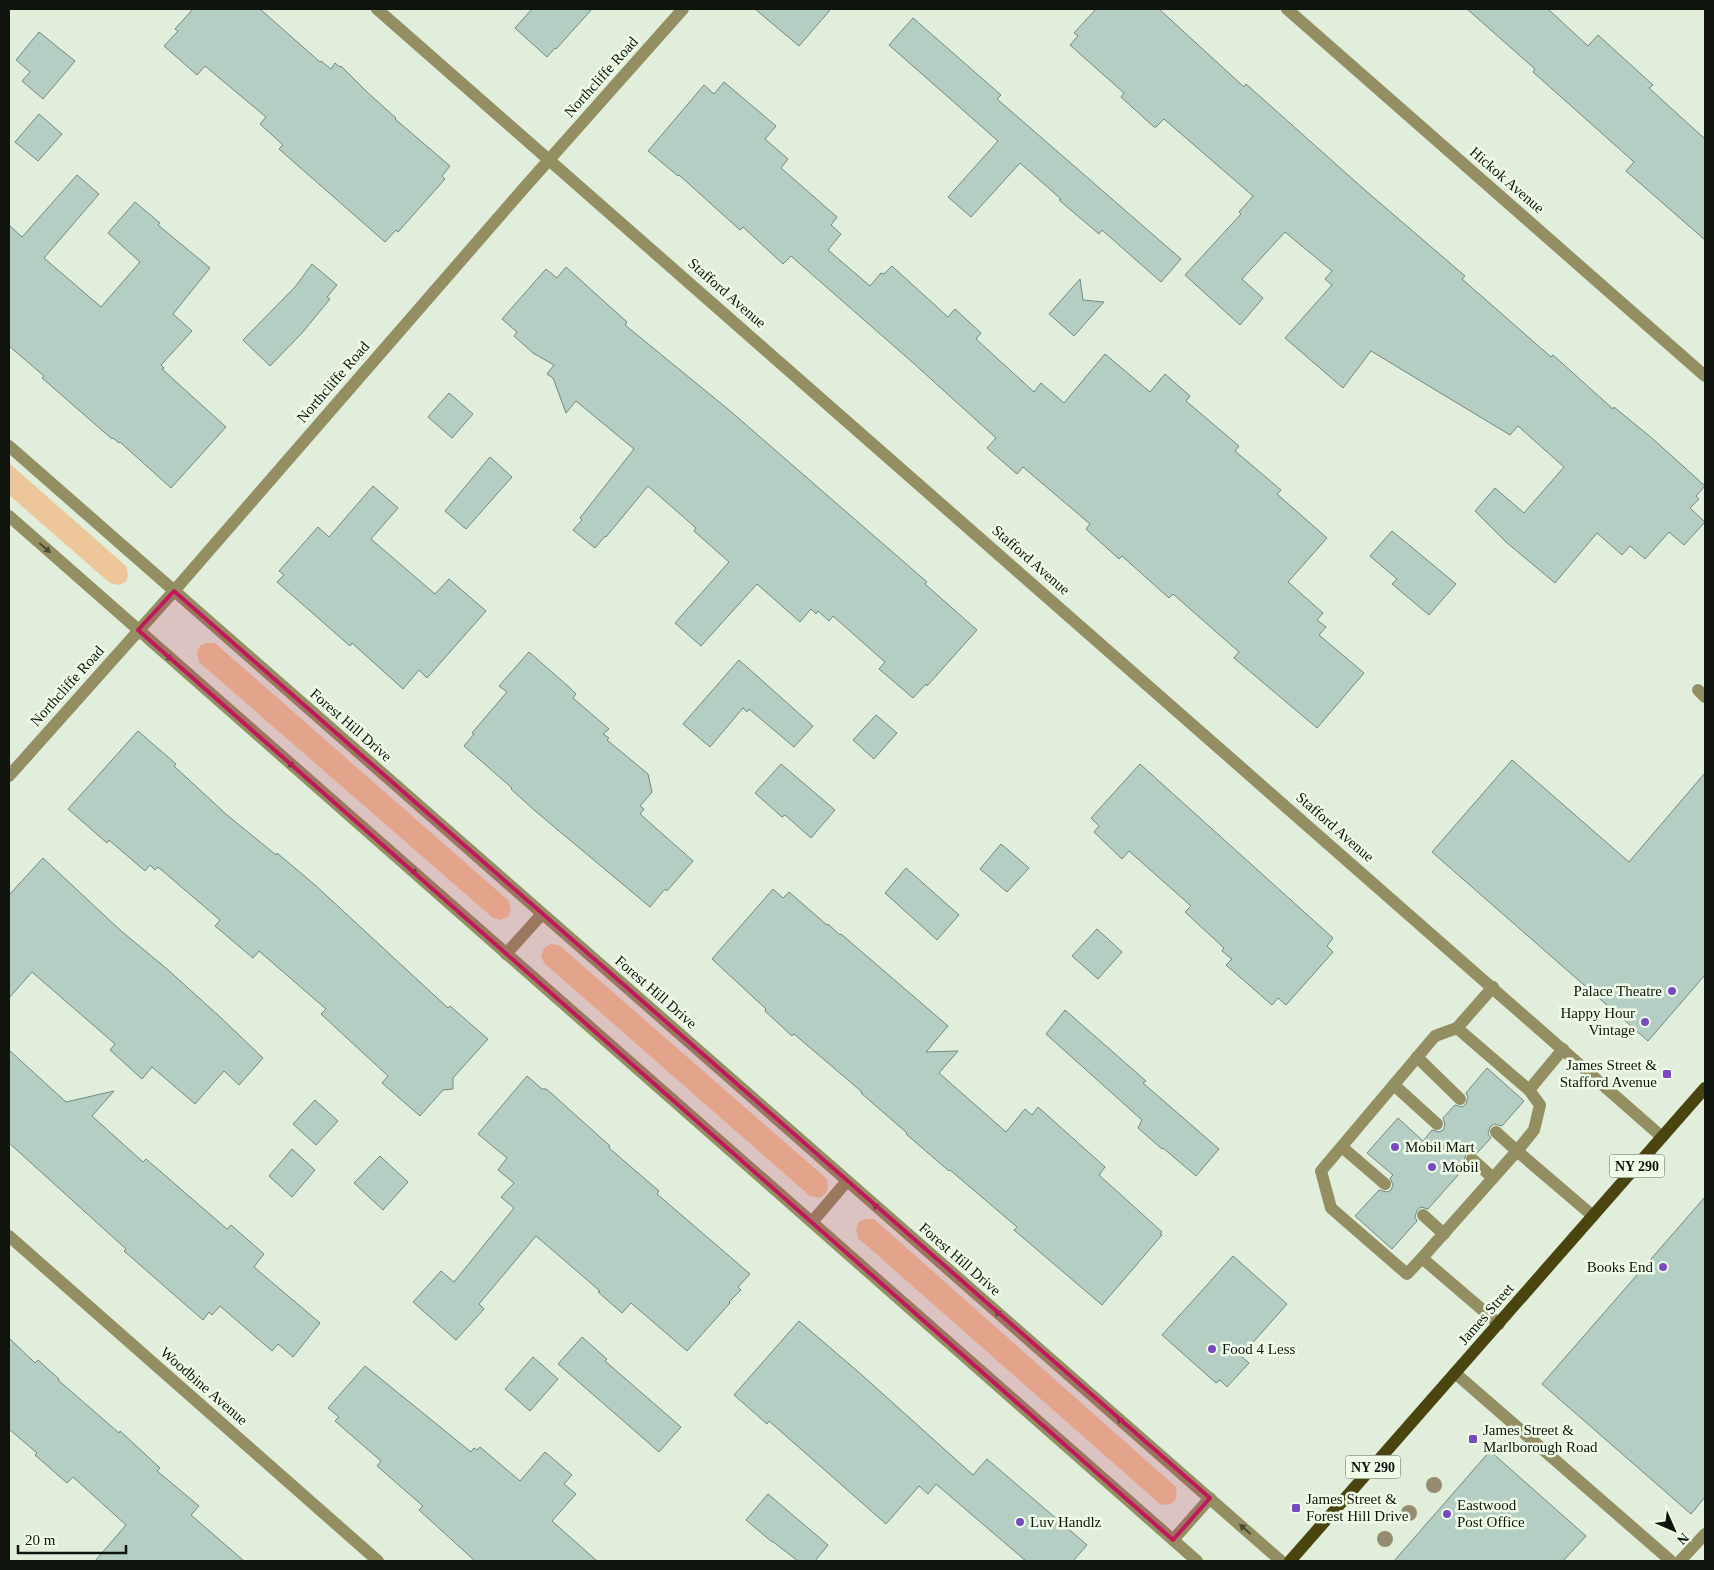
<svg xmlns="http://www.w3.org/2000/svg" width="1714" height="1570" viewBox="0 0 1714 1570" font-family="Georgia,serif">
<style>
.green{fill:#edc799}
.building{fill:#b5cec3;stroke:#728980}
.lines{fill:none;stroke-linecap:round;stroke-linejoin:round}
.service{stroke:#938f62;stroke-width:12}
.minor{stroke:#938f62;stroke-width:12}
.primary{stroke:#4a450f;stroke-width:12}
.tree{fill:#958c6f}
.oneway{fill:#4a4b33}
.marked{fill:#c2185b;fill-opacity:0.2;stroke:#c2185b;stroke-width:4;stroke-linejoin:round}
.poi-dot{fill:#7949c1;stroke:#eefce8;stroke-width:2}
.labels{text-anchor:middle;stroke-width:5;stroke-linejoin:round;paint-order:stroke}
.shield{fill:#eefce8;stroke:#525a4f;stroke-width:1}
.shield-label{font-size:14px;font-weight:bold;fill:#0f140d}
.street-label{font-size:15px;fill:#0f140d;stroke:#eefce8}
.poi-label{font-size:15px;fill:#0f140d;stroke:#eefce8;text-anchor:start}
</style>
<rect width="100%" height="100%" fill="#e0eedb"/>
<g class="green">
<path d="M 9,463 L 126,566 L 128,575 L 126,582 L 118,585 L 110,583 L 9,495 Z"/>
<path d="M 206,643 L 215,643 L 509,901 L 511,910 L 508,917 L 500,920 L 493,918 L 199,662 L 197,653 L 200,646 Z"/>
<path d="M 551,944 L 559,945 L 827,1179 C 829,1189 828,1193 819,1198 L 810,1196 L 544,963 L 541,955 L 544,948 Z"/>
<path d="M 865,1219 L 874,1219 L 1176,1487 C 1178,1500 1174,1507 1160,1504 L 858,1238 L 856,1230 L 858,1222 Z"/>
</g>
<g class="building">
<path d="M 193,9 L 260,9 L 320,62 L 321,61 L 331,69 L 335,63 L 340,67 L 341,66 L 368,93 L 396,118 L 395,119 L 450,166 L 442,176 L 445,179 L 398,232 L 396,230 L 385,242 L 279,149 L 283,145 L 260,124 L 266,117 L 205,66 L 197,75 L 164,46 L 178,31 L 175,29 Z"/>
<path d="M 532,9 L 592,9 L 556,49 L 555,48 L 547,57 L 515,28 Z"/>
<path d="M 755,9 L 831,9 L 799,46 Z"/>
<path d="M 1096,9 L 1159,9 L 1244,87 L 1246,84 L 1366,191 L 1465,276 L 1462,279 L 1551,357 L 1553,355 L 1613,409 L 1614,407 L 1653,439 L 1705,486 L 1696,496 L 1699,499 L 1690,508 L 1705,522 L 1684,545 L 1669,532 L 1645,559 L 1630,546 L 1622,555 L 1597,533 L 1555,583 L 1506,542 L 1475,511 L 1495,488 L 1524,513 L 1564,467 L 1518,426 L 1510,435 L 1371,351 L 1343,388 L 1285,338 L 1332,285 L 1325,279 L 1332,271 L 1285,232 L 1242,279 L 1263,298 L 1240,325 L 1185,275 L 1241,214 L 1239,212 L 1253,196 L 1164,119 L 1156,127 L 1154,127 L 1121,97 L 1124,93 L 1070,45 L 1078,36 L 1074,33 Z"/>
<path d="M 1467,9 L 1548,9 L 1588,46 L 1598,35 L 1653,85 L 1649,88 L 1705,139 L 1705,240 L 1626,171 L 1634,162 L 1533,72 L 1535,69 Z"/>
<path d="M 913,18 L 1001,95 L 997,99 L 1181,259 L 1161,282 L 1102,230 L 1099,234 L 1059,200 L 1061,199 L 1020,163 L 971,217 L 948,197 L 998,141 L 889,45 Z"/>
<path d="M 39,32 L 75,61 L 43,99 L 22,81 L 30,72 L 16,60 Z"/>
<path d="M 724,82 L 776,126 L 765,139 L 788,159 L 781,168 L 837,217 L 831,225 L 841,234 L 828,250 L 870,286 L 881,273 L 884,274 L 892,266 L 948,317 L 955,309 L 981,333 L 976,339 L 1034,392 L 1041,383 L 1064,403 L 1105,354 L 1150,392 L 1165,374 L 1190,396 L 1186,401 L 1239,446 L 1235,451 L 1281,490 L 1277,494 L 1327,538 L 1288,582 L 1323,613 L 1317,620 L 1326,627 L 1319,635 L 1364,673 L 1317,728 L 1234,658 L 1239,652 L 1173,594 L 1169,598 L 1122,556 L 1119,559 L 1086,529 L 1090,524 L 1023,467 L 1017,474 L 987,448 L 996,438 L 911,361 L 791,256 L 783,264 L 743,227 L 740,230 L 679,175 L 678,176 L 648,151 L 704,85 L 714,94 Z"/>
<path d="M 39,114 L 62,134 L 38,161 L 15,142 Z"/>
<path d="M 77,175 L 99,194 L 44,258 L 101,307 L 140,262 L 108,233 L 135,202 L 160,223 L 158,225 L 210,268 L 173,314 L 192,331 L 161,365 L 164,368 L 162,369 L 226,427 L 171,488 L 120,442 L 119,443 L 113,438 L 112,439 L 42,378 L 44,376 L 9,346 L 9,225 L 22,237 Z"/>
<path d="M 312,264 L 337,285 L 327,297 L 330,299 L 302,333 L 270,366 L 243,340 L 295,287 Z"/>
<path d="M 566,267 L 627,322 L 625,325 L 729,410 L 927,582 L 925,584 L 977,630 L 927,686 L 926,684 L 913,698 L 879,669 L 885,662 L 833,616 L 829,621 L 818,611 L 816,614 L 811,609 L 800,622 L 757,584 L 701,646 L 675,623 L 729,562 L 694,531 L 696,528 L 648,486 L 606,537 L 605,536 L 595,548 L 573,530 L 582,520 L 580,518 L 634,449 L 576,401 L 566,413 L 553,378 L 547,374 L 554,365 L 533,353 L 514,336 L 517,332 L 502,319 L 546,269 L 557,278 Z"/>
<path d="M 1080,279 L 1083,300 L 1104,302 L 1074,336 L 1049,314 Z"/>
<path d="M 449,393 L 473,414 L 452,438 L 428,417 Z"/>
<path d="M 490,457 L 512,477 L 466,529 L 445,511 Z"/>
<path d="M 373,486 L 398,508 L 371,539 L 435,594 L 449,579 L 486,611 L 427,678 L 419,670 L 403,689 L 352,643 L 350,646 L 277,582 L 284,575 L 279,571 L 318,527 L 329,537 Z"/>
<path d="M 1392,531 L 1456,584 L 1429,615 L 1392,584 L 1397,579 L 1370,556 Z"/>
<path d="M 529,652 L 569,687 L 576,694 L 573,698 L 609,729 L 603,734 L 609,738 L 607,740 L 648,774 L 652,792 L 640,806 L 644,809 L 640,814 L 693,861 L 667,891 L 665,889 L 650,907 L 534,810 L 511,789 L 512,788 L 464,746 L 474,734 L 472,733 L 507,692 L 499,686 Z"/>
<path d="M 739,660 L 813,726 L 794,747 L 749,709 L 747,712 L 743,708 L 710,747 L 683,724 Z"/>
<path d="M 876,715 L 897,733 L 874,759 L 853,740 Z"/>
<path d="M 138,731 L 176,764 L 174,766 L 227,815 L 276,855 L 277,853 L 315,885 L 448,1008 L 450,1006 L 488,1039 L 453,1078 L 453,1089 L 443,1090 L 420,1116 L 382,1083 L 388,1076 L 321,1014 L 326,1009 L 259,951 L 253,958 L 215,926 L 220,920 L 158,867 L 155,870 L 150,865 L 145,871 L 109,840 L 107,843 L 68,809 Z"/>
<path d="M 1512,760 L 1629,862 L 1705,773 L 1705,975 L 1648,1041 L 1432,852 Z"/>
<path d="M 781,764 L 835,810 L 811,838 L 785,815 L 782,817 L 755,793 Z"/>
<path d="M 1140,764 L 1333,938 L 1327,946 L 1333,952 L 1286,1005 L 1278,998 L 1272,1005 L 1226,965 L 1232,959 L 1222,951 L 1224,948 L 1185,912 L 1191,906 L 1129,851 L 1122,859 L 1094,832 L 1099,826 L 1091,818 Z"/>
<path d="M 1001,844 L 1029,868 L 1007,892 L 980,869 Z"/>
<path d="M 43,858 L 120,930 L 167,969 L 219,1016 L 263,1058 L 239,1085 L 224,1071 L 195,1104 L 152,1067 L 142,1079 L 110,1050 L 115,1044 L 32,972 L 9,998 L 9,895 Z"/>
<path d="M 906,868 L 959,915 L 937,940 L 885,893 Z"/>
<path d="M 773,889 L 783,898 L 789,892 L 827,925 L 828,924 L 840,935 L 841,934 L 948,1026 L 926,1052 L 958,1051 L 939,1073 L 1006,1132 L 1025,1109 L 1032,1115 L 1038,1107 L 1105,1167 L 1099,1175 L 1162,1232 L 1160,1234 L 1162,1235 L 1102,1305 L 1014,1230 L 1017,1227 L 950,1170 L 949,1171 L 906,1134 L 907,1133 L 861,1093 L 862,1092 L 794,1034 L 792,1036 L 765,1011 L 766,1009 L 712,959 Z"/>
<path d="M 1097,929 L 1122,952 L 1098,979 L 1072,956 Z"/>
<path d="M 1065,1010 L 1146,1081 L 1143,1083 L 1219,1149 L 1196,1176 L 1163,1148 L 1162,1149 L 1138,1128 L 1142,1120 L 1046,1034 Z"/>
<path d="M 9,1050 L 66,1102 L 114,1091 L 92,1116 L 143,1162 L 146,1159 L 227,1229 L 231,1225 L 264,1254 L 254,1267 L 320,1323 L 293,1357 L 278,1344 L 272,1351 L 220,1306 L 212,1315 L 209,1312 L 203,1320 L 124,1251 L 126,1249 L 9,1143 Z"/>
<path d="M 1487,1068 L 1524,1101 L 1502,1126 L 1494,1124 L 1490,1127 L 1488,1134 L 1491,1138 L 1477,1153 L 1470,1151 L 1466,1154 L 1464,1161 L 1467,1165 L 1428,1209 L 1421,1207 L 1417,1210 L 1415,1217 L 1417,1221 L 1392,1249 L 1355,1216 L 1379,1190 L 1387,1192 L 1391,1190 L 1393,1185 L 1390,1178 L 1393,1175 L 1367,1153 L 1398,1118 L 1423,1141 L 1432,1130 L 1439,1132 L 1443,1130 L 1445,1125 L 1443,1118 L 1455,1105 L 1462,1107 L 1466,1104 L 1468,1097 L 1466,1093 Z"/>
<path d="M 527,1076 L 542,1089 L 546,1089 L 551,1093 L 610,1146 L 609,1148 L 659,1191 L 657,1194 L 750,1274 L 738,1287 L 741,1290 L 729,1302 L 730,1303 L 687,1351 L 631,1303 L 622,1313 L 598,1292 L 600,1291 L 536,1236 L 479,1304 L 484,1309 L 456,1340 L 413,1302 L 441,1271 L 454,1282 L 514,1208 L 501,1197 L 514,1183 L 498,1170 L 507,1158 L 478,1134 Z"/>
<path d="M 315,1100 L 338,1121 L 316,1145 L 293,1124 Z"/>
<path d="M 292,1149 L 315,1170 L 292,1197 L 269,1176 Z"/>
<path d="M 380,1156 L 408,1182 L 383,1210 L 354,1183 Z"/>
<path d="M 1705,1197 L 1705,1497 L 1691,1514 L 1542,1384 Z"/>
<path d="M 1233,1256 L 1287,1304 L 1241,1356 L 1249,1363 L 1227,1387 L 1220,1380 L 1216,1383 L 1162,1335 Z"/>
<path d="M 799,1321 L 863,1376 L 973,1475 L 987,1459 L 1087,1545 L 1073,1561 L 1026,1561 L 936,1484 L 928,1494 L 919,1486 L 886,1524 L 769,1421 L 767,1424 L 734,1395 Z"/>
<path d="M 582,1337 L 607,1359 L 605,1361 L 681,1427 L 659,1452 L 558,1364 Z"/>
<path d="M 9,1338 L 35,1363 L 38,1360 L 59,1379 L 58,1380 L 119,1433 L 120,1431 L 160,1468 L 157,1471 L 199,1506 L 191,1515 L 244,1561 L 95,1561 L 126,1525 L 73,1477 L 67,1483 L 35,1455 L 37,1453 L 9,1429 Z"/>
<path d="M 533,1357 L 558,1379 L 530,1411 L 505,1389 Z"/>
<path d="M 365,1366 L 471,1452 L 474,1448 L 477,1450 L 480,1447 L 520,1481 L 545,1452 L 572,1475 L 564,1484 L 576,1494 L 552,1521 L 597,1561 L 475,1561 L 419,1510 L 423,1506 L 377,1466 L 381,1461 L 335,1421 L 339,1417 L 328,1408 Z"/>
<path d="M 1490,1451 L 1586,1536 L 1563,1561 L 1394,1561 Z"/>
<path d="M 768,1494 L 828,1545 L 815,1561 L 798,1561 L 772,1541 L 772,1542 L 746,1520 Z"/>
</g>
<g class="lines">
<g class="service">
<path d="M 1698,690 L 1705,697"/>
<path d="M 1493,987 L 1457,1028 L 1529,1090 L 1563,1049"/>
<path d="M 1457,1028 L 1435,1036 L 1321,1171 L 1331,1208 L 1407,1274 L 1422,1258 L 1499,1324"/>
<path d="M 1417,1057 L 1460,1099"/>
<path d="M 1394,1085 L 1437,1124"/>
<path d="M 1496,1132 L 1517,1151 L 1534,1130 L 1540,1105 L 1529,1090"/>
<path d="M 1342,1147 L 1385,1184"/>
<path d="M 1472,1159 L 1493,1178"/>
<path d="M 1423,1215 L 1444,1234"/>
<path d="M 1422,1258 L 1517,1151 L 1593,1216"/>
<path d="M 1680,1561 L 1705,1534"/>
</g>
<g class="minor">
<path d="M 377,9 L 1662,1137"/>
<path d="M 1287,9 L 1705,376"/>
<path d="M 9,446 L 1281,1561"/>
<path d="M 9,516 L 1197,1561"/>
<path d="M 9,776 L 174,591 L 524,188 L 683,9"/>
<path d="M 506,954 L 542,914"/>
<path d="M 812,1222 L 847,1181"/>
<path d="M 9,1236 L 378,1561"/>
<path d="M 1455,1373 L 1671,1561"/>
<path d="M 1173,1540 L 1210,1498"/>
</g>
<path class="primary" d="M 1290,1561 L 1705,1088"/>
</g>
<g class="tree">
<circle cx="1434" cy="1485" r="8"/>
<circle cx="1409" cy="1513" r="8"/>
<circle cx="1385" cy="1539" r="8"/>
</g>
<defs><path id="oneway-solid" d="M-6-.8H1V-3.2L6.5 0L1 3.2V.8H-6Z" transform="scale(1.25)"/></defs>
<g class="oneway">
<use href="#oneway-solid" transform="translate(45 548) rotate(41)"/>
<use href="#oneway-solid" transform="translate(167 656) rotate(41)"/>
<use href="#oneway-solid" transform="translate(289 763) rotate(41)"/>
<use href="#oneway-solid" transform="translate(412 870) rotate(41)"/>
<use href="#oneway-solid" transform="translate(878 1208) rotate(-139)"/>
<use href="#oneway-solid" transform="translate(1000 1315) rotate(-139)"/>
<use href="#oneway-solid" transform="translate(1122 1422) rotate(-139)"/>
<use href="#oneway-solid" transform="translate(1245 1529) rotate(-139)"/>
</g>
<path class="marked" d="M 174,591 L 1210,1498 L 1173,1540 L 138,630 Z"/>
<g class="poi-dot">
<circle cx="1672" cy="991" r="5"/>
<circle cx="1645" cy="1022" r="5"/>
<rect x="1662" y="1069" width="10" height="10" rx="2.5"/>
<circle cx="1395" cy="1147" r="5"/>
<circle cx="1432" cy="1167" r="5"/>
<circle cx="1663" cy="1267" r="5"/>
<circle cx="1212" cy="1349" r="5"/>
<rect x="1468" y="1434" width="10" height="10" rx="2.5"/>
<rect x="1291" y="1503" width="10" height="10" rx="2.5"/>
<circle cx="1447" cy="1514" r="5"/>
<circle cx="1020" cy="1522" r="5"/>
</g>
<g class="labels">
<g class="shield">
<rect x="1609.5" y="1154.5" width="55" height="23" rx="4"/>
<rect x="1345.5" y="1455.5" width="55" height="23" rx="4"/>
</g>
<g class="shield-label">
<text x="1637" y="1171">NY 290</text>
<text x="1373" y="1472">NY 290</text>
</g>
<g class="street-label">
<text transform="translate(601 77) rotate(-48)" y="5">Northcliffe Road</text>
<text transform="translate(1507 180) rotate(41)" y="5">Hickok Avenue</text>
<text transform="translate(727 293) rotate(41)" y="5">Stafford Avenue</text>
<text transform="translate(333 382) rotate(-49)" y="5">Northcliffe Road</text>
<text transform="translate(1031 560) rotate(41)" y="5">Stafford Avenue</text>
<text transform="translate(67 686) rotate(-48)" y="5">Northcliffe Road</text>
<text transform="translate(351 725) rotate(41)" y="5">Forest Hill Drive</text>
<text transform="translate(1335 827) rotate(41)" y="5">Stafford Avenue</text>
<text transform="translate(656 992) rotate(41)" y="5">Forest Hill Drive</text>
<text transform="translate(960 1259) rotate(41)" y="5">Forest Hill Drive</text>
<text transform="translate(1486 1314) rotate(-49)" y="5">James Street</text>
<text transform="translate(204 1386) rotate(41)" y="5">Woodbine Avenue</text>
</g>
<g class="poi-label">
<text x="1662" y="996" text-anchor="end">Palace Theatre</text>
<text x="1635" y="1018" text-anchor="end">Happy Hour<tspan x="1635" dy="17">Vintage</tspan></text>
<text x="1657" y="1070" text-anchor="end">James Street &amp;<tspan x="1657" dy="17">Stafford Avenue</tspan></text>
<text x="1405" y="1152">Mobil Mart</text>
<text x="1442" y="1172">Mobil</text>
<text x="1653" y="1272" text-anchor="end">Books End</text>
<text x="1222" y="1354">Food 4 Less</text>
<text x="1483" y="1435">James Street &amp;<tspan x="1483" dy="17">Marlborough Road</tspan></text>
<text x="1306" y="1504">James Street &amp;<tspan x="1306" dy="17">Forest Hill Drive</tspan></text>
<text x="1457" y="1510">Eastwood<tspan x="1457" dy="17">Post Office</tspan></text>
<text x="1030" y="1527">Luv Handlz</text>
</g>
</g>
<rect width="1714" height="1570" fill="none" stroke="#0f140d" stroke-width="20"/>
<g transform="translate(1674 1530) rotate(135)" stroke="#eefce8" stroke-width="4" paint-order="stroke">
<path d="M0-4L9 19L0 12L-9 19Z" fill="#0f140d"/>
<text y="-8" font-size="14" font-weight="bold" text-anchor="middle" fill="#0f140d">N</text>
</g>
<path d="M18 1545v8h108v-8" fill="none" stroke="#0f140d" stroke-width="2.5"/>
<text x="25" y="1545" font-size="15" fill="#0f140d" stroke="#eefce8" stroke-width="4" paint-order="stroke">20 m</text>
</svg>
